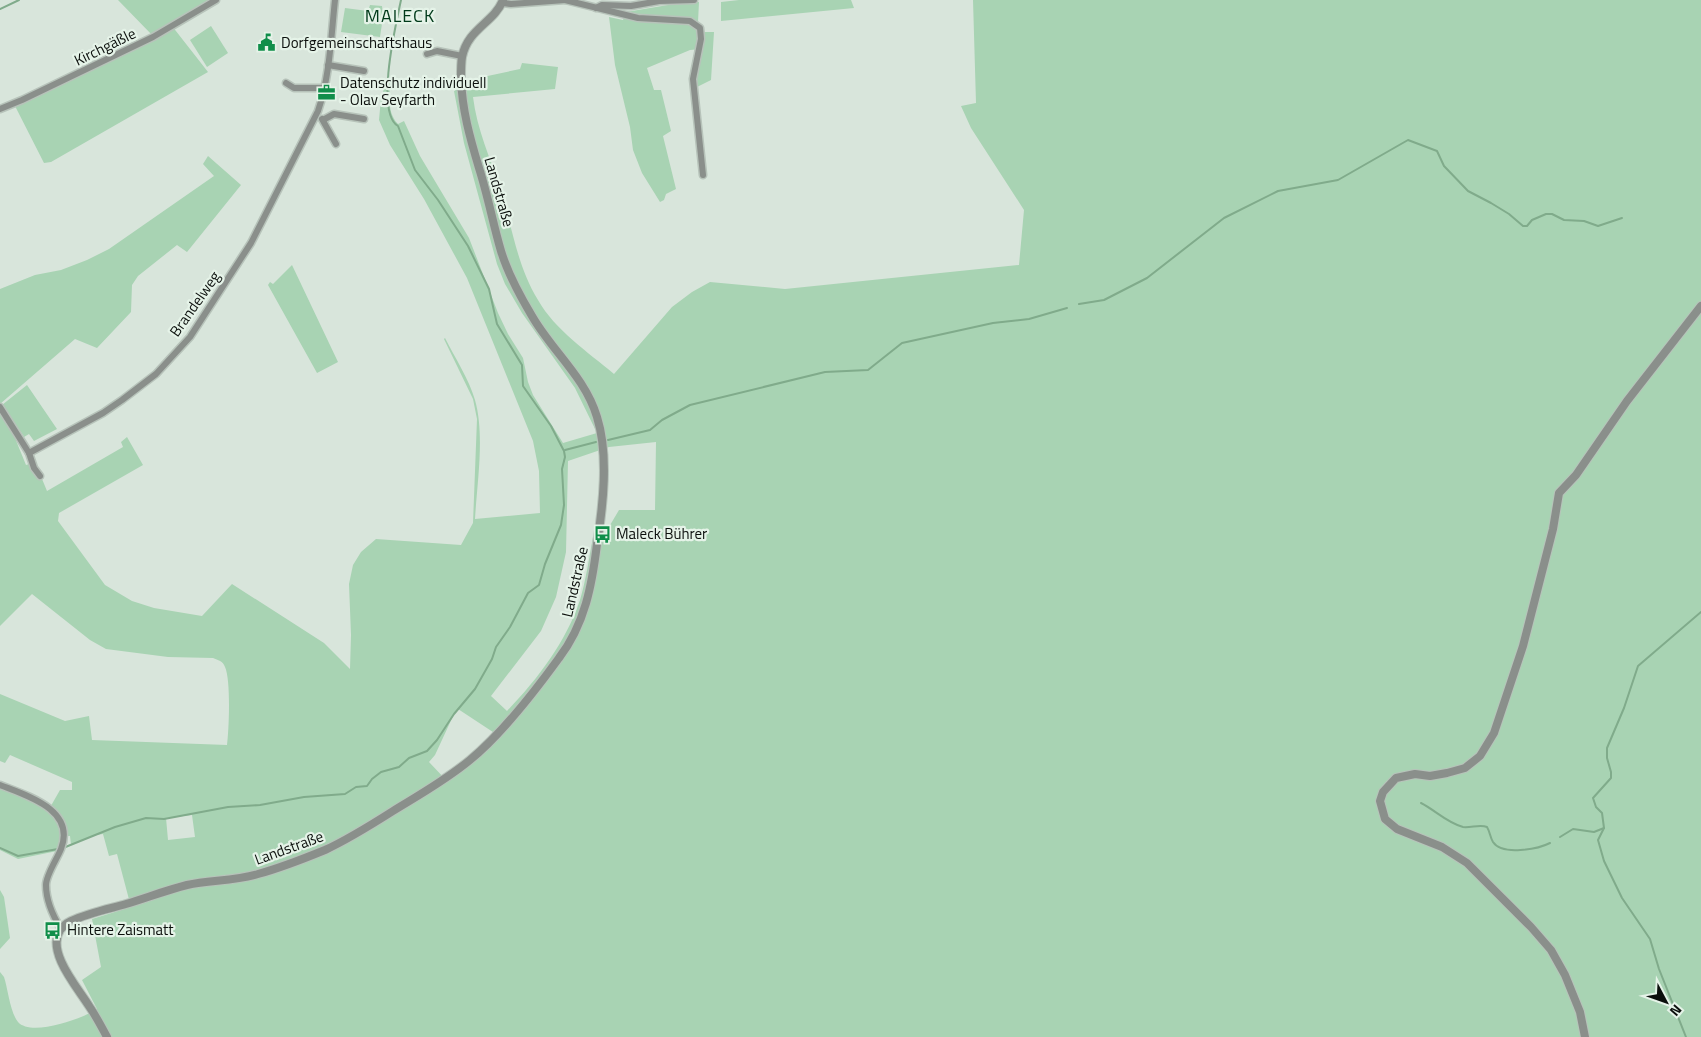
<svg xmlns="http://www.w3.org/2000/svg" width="1701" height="1037" viewBox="0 0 1701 1037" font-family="'Titillium Web',sans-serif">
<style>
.green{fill:#a8d3b3;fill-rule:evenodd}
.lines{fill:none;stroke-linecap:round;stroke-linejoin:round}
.stream{stroke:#80ab8b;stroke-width:2}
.minor-casing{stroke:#b7c3ba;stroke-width:9}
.tertiary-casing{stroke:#b7c3ba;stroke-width:10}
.minor{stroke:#8a8f8b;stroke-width:6}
.tertiary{stroke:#8a8f8b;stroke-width:8}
.labels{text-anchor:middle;stroke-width:4.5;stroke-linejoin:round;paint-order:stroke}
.poi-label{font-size:15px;fill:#0b0f0c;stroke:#e5f3e8;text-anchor:start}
.street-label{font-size:15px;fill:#0b0f0c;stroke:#e5f3e8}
.quarter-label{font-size:18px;letter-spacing:1px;fill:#003a1a;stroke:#e5f3e8}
</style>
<rect width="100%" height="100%" fill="#d8e5db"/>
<g class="green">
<path d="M 118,0 L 212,0 L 172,26 L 208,72 L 51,162 L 44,163 L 14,104 L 153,36 Z"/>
<path d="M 739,0 L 851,0 L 854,8 L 721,21 L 721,2 Z"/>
<path d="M 973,0 L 1701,0 L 1701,1037 L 0,1037 L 0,972 L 4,977 C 8,989 10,1012 18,1022 C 31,1037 82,1019 97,1009 L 82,980 L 101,967 L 92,919 L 131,907 L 117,854 L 109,856 L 103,834 L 96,835 L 71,845 L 70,836 L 62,836 L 57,851 L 18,859 L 0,850 L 0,788 L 28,799 L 48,811 L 60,790 L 72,790 L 72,782 L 10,755 L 5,763 L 0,761 L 0,694 L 65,721 L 89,716 L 92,740 L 227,745 C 229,729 231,680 225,667 C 223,661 218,660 213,658 L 168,657 L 106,649 L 90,640 L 32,594 L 0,626 L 0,412 L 16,436 L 15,438 L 26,465 L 35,462 L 47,491 L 123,447 L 121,442 L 127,437 L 143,465 L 59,513 L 58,521 L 105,585 L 132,601 L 154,608 L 202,616 L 232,584 L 324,643 L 350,669 L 351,635 L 349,584 L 353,565 L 361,552 L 376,539 L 461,545 L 473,523 L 477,419 L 473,399 L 444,339 L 445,338 C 455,358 469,379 475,400 C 485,435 477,483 475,519 L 540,513 L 539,471 L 533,441 L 467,278 L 424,199 L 390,145 L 379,120 L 381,98 L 387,80 L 391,80 C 389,95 387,113 398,124 L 404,121 L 420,156 L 469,238 L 498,313 L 508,334 L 523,358 L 528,382 L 533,395 L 563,443 L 597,433 L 575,388 L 522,313 L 505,284 L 497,264 L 464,143 L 454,91 L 464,85 L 464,81 L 520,69 L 522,63 L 558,67 L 555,89 L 473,97 C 477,130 490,157 500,188 C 512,226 517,266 538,300 C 555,330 588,352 614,374 L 672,307 L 692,292 L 710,282 L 785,289 L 1019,265 L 1024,210 L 971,128 L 961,106 L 976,103 ZM 656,442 L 655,510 L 619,510 L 603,537 L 593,537 C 589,558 586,580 580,600 C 566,642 537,680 507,711 L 491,696 L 541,631 L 556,597 L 566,552 L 568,461 L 609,447 ZM 458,709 L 499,736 L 446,780 L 429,762 L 435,755 L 454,714 ZM 192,815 L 195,837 L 168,840 L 166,818 Z"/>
<path d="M 699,2 L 698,22 L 703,32 L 714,32 L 711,80 L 697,87 L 696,70 L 701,49 L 690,50 L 647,68 L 654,90 L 661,90 L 671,131 L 663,136 L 676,189 L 666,194 L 664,200 L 660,202 L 642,173 L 633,150 L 630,127 L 615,65 L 609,17 L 623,20 L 626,12 L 674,4 Z"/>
<path d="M 370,5 L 382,6 L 383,17 L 380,37 L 341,32 L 345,8 L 368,11 Z"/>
<path d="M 211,26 L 228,53 L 207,67 L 190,40 Z"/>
<path d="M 208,156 L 241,185 L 187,252 L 177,245 L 138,276 L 132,285 L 131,312 L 97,348 L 75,339 L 0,404 L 0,289 L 35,275 L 61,270 L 87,260 L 109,249 L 214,176 L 203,164 Z"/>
<path d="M 292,265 L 338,362 L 317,373 L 268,285 L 270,282 L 273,284 Z"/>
<path d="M 27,385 L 57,429 L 34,441 L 29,434 L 24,437 L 23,435 L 2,405 Z"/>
<path d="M 0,890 L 4,897 L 10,938 L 0,949 Z"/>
</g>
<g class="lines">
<g class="stream">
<path d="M 0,9 L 19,0"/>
<path d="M 1079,304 L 1104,300 L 1147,278 L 1224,218 L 1278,191 L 1338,180 L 1408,140 L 1437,151 L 1444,166 L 1468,191 L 1491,203 L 1509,214 L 1523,226 L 1527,226 L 1532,220 L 1546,214 L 1552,214 L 1564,220 L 1584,221 L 1598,226 L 1622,218"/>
<path d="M 608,440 L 650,430 L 662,420 L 690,405 L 825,372 L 868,370 L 902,343 L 993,323 L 1029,319 L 1067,308"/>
<path d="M 565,450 L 596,442"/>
<path d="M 1421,803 C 1435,810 1447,823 1463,827 C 1471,828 1480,824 1487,827 C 1490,832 1490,837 1493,842 C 1502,856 1538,849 1550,843"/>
<path d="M 1560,837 L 1573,829 L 1594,832 L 1604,828"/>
<path d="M 0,848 L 18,856 L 58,849"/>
<path d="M 63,848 L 115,827 L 146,818 L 164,819 L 228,807 L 260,805 L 304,797 L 345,794 L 356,787 L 367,786 L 372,779 L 381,772 L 399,767 L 409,758 L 427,751 L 437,740 L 454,714 L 475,689 L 492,659 L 496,647 L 510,627 L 528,593 L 539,585 L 545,564 L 561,525 L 564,505 L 562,469 L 565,457 L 564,451 L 551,426 L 523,386 L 522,365 L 497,324 L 489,289 L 468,246 L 438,200 L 415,170 L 398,126 C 375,112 396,24 401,0"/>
<path d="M 1686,1037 L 1659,969 L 1650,939 L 1622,898 L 1604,861 L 1598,840 L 1604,828 L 1602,813 L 1596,807 L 1593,798 L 1611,778 L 1611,772 L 1607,758 L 1607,748 L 1624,708 L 1638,666 L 1701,612"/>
</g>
<defs>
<g id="minor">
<path d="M 565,0 L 638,18 L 690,21 L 700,28 L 701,39 L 693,79 L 703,175"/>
<path d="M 503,3 L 511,4 L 565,0"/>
<path d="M 596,8 L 602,5 L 631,6 L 659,1 L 694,0"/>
<path d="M 427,54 L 437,51 L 462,56"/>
<path d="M 328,65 L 364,71"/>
<path d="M 286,83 L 294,88 L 324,88"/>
<path d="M 0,109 L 22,100 L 153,37 L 216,0"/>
<path d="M 322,119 L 336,144"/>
<path d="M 323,120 L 334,114 L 364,119"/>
<path d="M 0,407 L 29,453 L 34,468 L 40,476"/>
<path d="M 29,453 L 103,413 L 122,400 L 156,374 L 190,337 L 251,243 L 318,111 C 330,76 331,37 335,0"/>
<path d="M 0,785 C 28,796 76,810 61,849 C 57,859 46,875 46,885 C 46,900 53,916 61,929"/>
</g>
<g id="tertiary">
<path d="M 107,1037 C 101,1026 96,1016 89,1006 C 78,988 46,952 60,930 C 63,926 67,923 71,921 C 88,913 108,909 126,904 C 146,898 167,890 187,885 C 211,880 234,881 258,874 C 280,868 303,859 325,850 C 349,839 371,825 393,811 C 419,795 446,780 470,760 C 502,734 535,691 559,658 C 585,624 592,585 597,544 C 603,506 609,455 597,417 C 585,377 552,351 532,316 C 520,296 508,274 501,251 C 493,224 488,196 479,168 C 470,138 462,110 461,78 C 461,71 461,63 462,57 C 468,28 494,23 503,0"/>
<path d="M 1585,1037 L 1580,1012 L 1565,975 L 1551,950 L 1531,927 L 1467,863 L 1442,847 L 1397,829 L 1385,819 L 1380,801 L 1383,792 L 1396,778 L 1415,774 L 1430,776 L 1447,773 L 1465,768 L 1480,756 L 1494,733 L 1523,646 L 1553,529 L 1559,493 L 1576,475 L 1627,401 L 1701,306"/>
</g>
</defs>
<use href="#minor" class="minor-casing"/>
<use href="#tertiary" class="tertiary-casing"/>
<use href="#minor" class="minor"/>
<use href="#tertiary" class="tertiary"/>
</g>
<defs>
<symbol id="civic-bare" viewBox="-9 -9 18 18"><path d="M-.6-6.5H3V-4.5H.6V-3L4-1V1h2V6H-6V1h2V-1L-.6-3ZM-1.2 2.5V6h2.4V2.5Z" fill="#108e4a" stroke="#e5f3e8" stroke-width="2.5" paint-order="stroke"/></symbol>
<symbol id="office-bare" viewBox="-9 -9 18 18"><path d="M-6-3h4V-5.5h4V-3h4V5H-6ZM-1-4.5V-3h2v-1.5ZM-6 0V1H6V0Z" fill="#108e4a" stroke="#e5f3e8" stroke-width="2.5" paint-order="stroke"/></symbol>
<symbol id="bus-bare" viewBox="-9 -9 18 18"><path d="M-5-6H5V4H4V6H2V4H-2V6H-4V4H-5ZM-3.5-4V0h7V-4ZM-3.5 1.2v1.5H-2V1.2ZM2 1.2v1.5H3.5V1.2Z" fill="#108e4a" stroke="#e5f3e8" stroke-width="2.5" paint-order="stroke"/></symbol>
</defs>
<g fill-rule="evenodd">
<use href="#civic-bare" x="254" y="30" width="25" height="25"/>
<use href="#office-bare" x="314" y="80" width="25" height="25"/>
<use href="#bus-bare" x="590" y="522" width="25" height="25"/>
<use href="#bus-bare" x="40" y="918" width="25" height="25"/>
</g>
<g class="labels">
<g class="poi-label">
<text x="281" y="48">Dorfgemeinschaftshaus</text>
<text x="340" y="88">Datenschutz individuell<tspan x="340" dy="17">- Olav Seyfarth</tspan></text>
<text x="616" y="539">Maleck Bührer</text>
<text x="67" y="935">Hintere Zaismatt</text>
</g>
<g class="street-label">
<text transform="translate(105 47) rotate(-26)" y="5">Kirchgäßle</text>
<text transform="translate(499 192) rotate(74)" y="5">Landstraße</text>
<text transform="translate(195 304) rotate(-55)" y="5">Brandelweg</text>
<text transform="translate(575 582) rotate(-77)" y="5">Landstraße</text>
<text transform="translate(289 848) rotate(-20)" y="5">Landstraße</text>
</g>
<g class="quarter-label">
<text x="400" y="22">MALECK</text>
</g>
</g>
<g transform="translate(1666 1002) rotate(131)" stroke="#e5f3e8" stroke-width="4" paint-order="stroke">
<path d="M0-4L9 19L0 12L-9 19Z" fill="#0b0f0c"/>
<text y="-8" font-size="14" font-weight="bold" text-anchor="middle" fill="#0b0f0c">N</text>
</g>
</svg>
